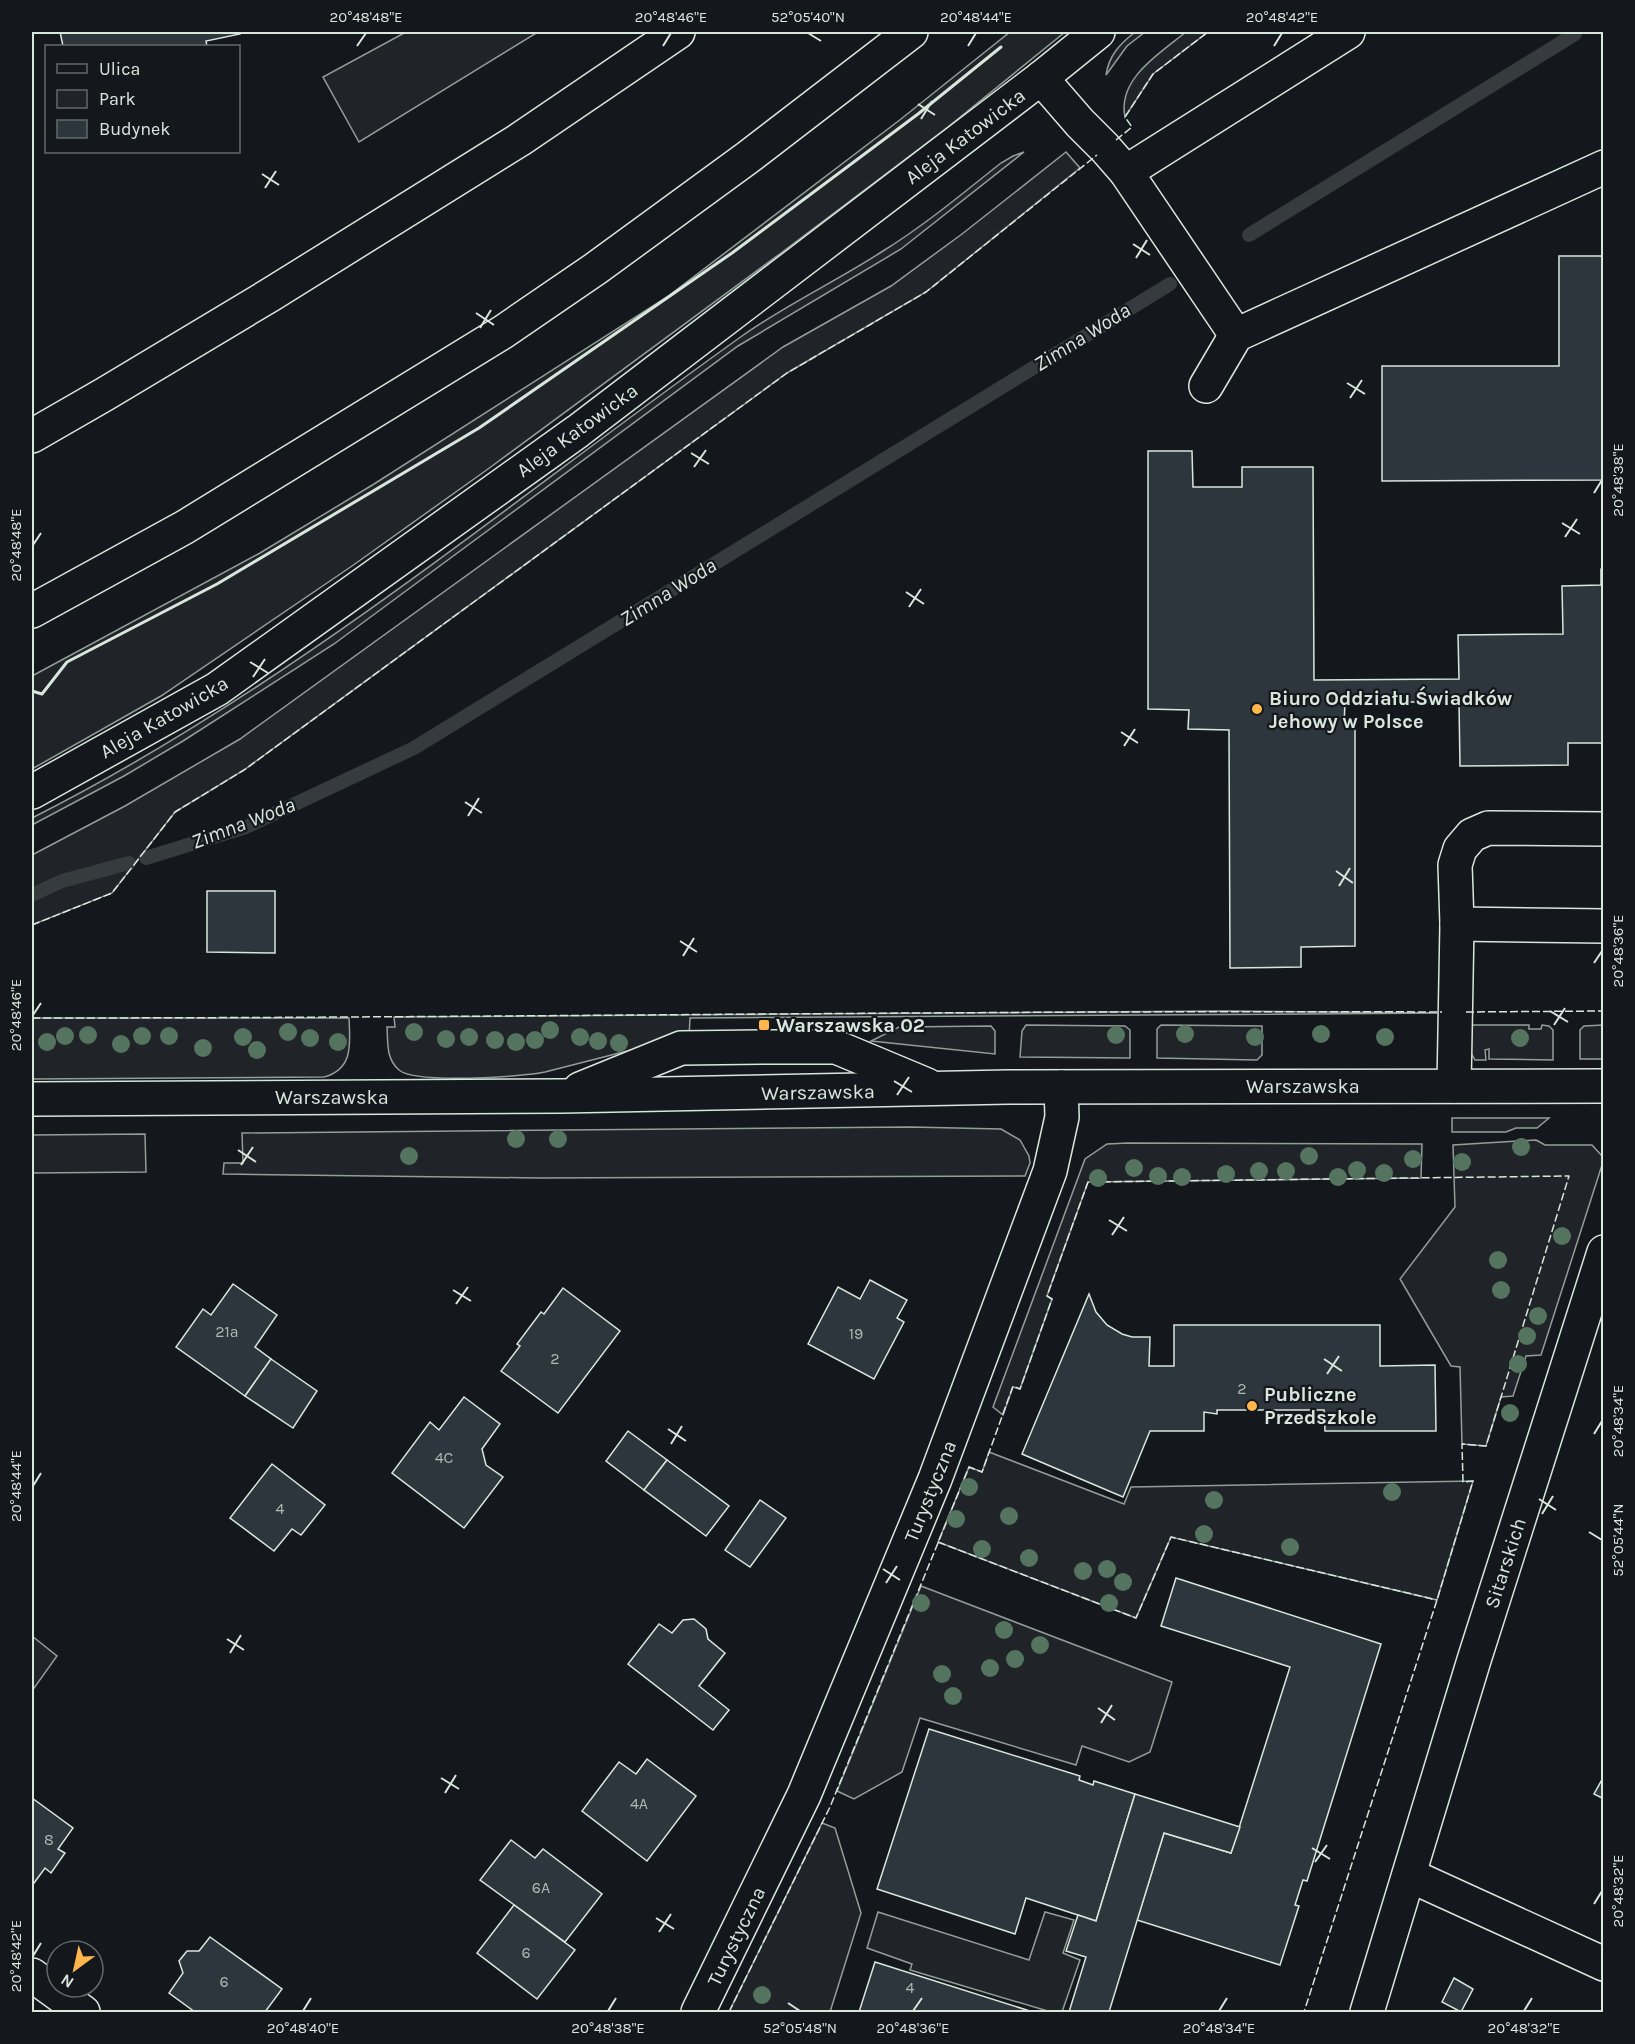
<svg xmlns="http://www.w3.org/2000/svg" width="1635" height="2044" viewBox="0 0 1635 2044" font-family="Karla,sans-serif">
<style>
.green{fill:#202428;stroke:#939e99;stroke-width:1.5}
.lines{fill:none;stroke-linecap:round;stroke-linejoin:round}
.stream{stroke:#363b3e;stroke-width:14}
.building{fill:#2c363c;stroke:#d8e6dc;stroke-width:1.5}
.minor-casing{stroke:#d8e6dc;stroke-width:36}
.highway-casing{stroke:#d8e6dc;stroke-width:36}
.minor{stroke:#14181c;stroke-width:33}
.highway{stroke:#14181c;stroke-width:33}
.fence{stroke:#d8e6dc;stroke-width:1.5;stroke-dasharray:8 3;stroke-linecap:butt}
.wall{stroke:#d8e6dc;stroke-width:3}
.tree{fill:#55745f}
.ticks{fill:none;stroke:#d8e6dc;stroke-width:2}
.poi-dot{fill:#ffb74d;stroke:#14181c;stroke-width:2}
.labels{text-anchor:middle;stroke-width:4.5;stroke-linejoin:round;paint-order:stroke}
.number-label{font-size:16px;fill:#adbab4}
.street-label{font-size:20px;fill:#d8e6dc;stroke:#14181c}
.poi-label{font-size:20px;font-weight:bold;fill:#d8e6dc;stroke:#14181c;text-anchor:start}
.water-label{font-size:21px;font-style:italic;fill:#d8e6dc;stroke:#14181c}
.neatline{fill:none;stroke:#d8e6dc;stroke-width:2}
.ticks-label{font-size:15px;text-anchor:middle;fill:#d8e6dc}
</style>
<rect width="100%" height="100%" fill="#14181c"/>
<g class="green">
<path d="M 406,32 L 538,32 L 359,142 L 323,77 Z"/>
<path d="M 1010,32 L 1065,32 L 948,127 L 781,253 L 488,469 L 352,566 L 161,696 L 32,769 L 32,676 L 260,553 L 374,484 L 667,297 L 901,119 Z"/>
<path d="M 1135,32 L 1145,32 L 1127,46 L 1106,75 C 1109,55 1120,44 1135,32 Z"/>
<path d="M 1186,32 L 1208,32 L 1153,74 L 1125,117 C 1117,79 1160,53 1186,32 Z"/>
<path d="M 1024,152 L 901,249 L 738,346 L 334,644 L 183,741 L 124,776 L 32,825 L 32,818 C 288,689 509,502 742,336 C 787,304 837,281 883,251 C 925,225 963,193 1001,163 L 1013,156 Z"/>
<path d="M 1066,152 L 1080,168 L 926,292 L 787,373 L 244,770 L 175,812 L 112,893 L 32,925 L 32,855 L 125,806 L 240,739 L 783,347 L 891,286 L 962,234 Z"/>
<path d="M 1225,1011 L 1442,1013 L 690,1018 L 689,1037 L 678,1038 L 545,1072 C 522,1077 415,1084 399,1070 C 386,1059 388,1043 387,1027 L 395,1027 L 394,1017 Z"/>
<path d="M 32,1018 L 349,1018 C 350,1043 354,1069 324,1077 L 32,1079 Z"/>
<path d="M 1026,1025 L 1125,1026 L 1130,1030 L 1130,1058 L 1020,1057 L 1022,1031 Z"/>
<path d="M 1161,1025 L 1262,1026 L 1262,1055 L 1257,1060 L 1157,1058 L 1157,1029 Z"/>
<path d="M 1471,1025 L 1529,1025 L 1529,1029 L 1541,1029 L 1542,1025 L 1549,1026 L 1553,1030 L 1553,1060 L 1489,1059 L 1489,1049 L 1485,1050 L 1486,1060 L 1475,1060 L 1471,1053 Z"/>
<path d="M 1603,1025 L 1603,1059 L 1580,1059 L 1580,1030 L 1584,1026 Z"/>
<path d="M 991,1026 L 995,1031 L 995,1054 L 871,1041 L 899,1027 Z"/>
<path d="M 1452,1118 L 1549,1118 L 1537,1128 L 1516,1128 L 1506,1132 L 1452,1132 Z"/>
<path d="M 911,1127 L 1001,1129 L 1020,1140 L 1029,1156 L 1030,1163 L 1025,1176 L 538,1178 L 223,1174 L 224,1163 L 243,1163 L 242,1133 Z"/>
<path d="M 145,1134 L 146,1172 L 32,1173 L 32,1135 Z"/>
<path d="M 1536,1140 L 1545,1145 L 1592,1145 L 1603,1157 L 1603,1162 L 1541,1355 L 1526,1356 L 1513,1396 L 1501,1397 L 1486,1446 L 1462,1444 L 1460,1367 L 1451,1366 L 1400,1279 L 1455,1207 L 1453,1145 Z"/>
<path d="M 1128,1143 L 1422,1144 L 1421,1178 L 1088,1182 L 1047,1296 L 1052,1299 L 1020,1389 L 1013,1387 L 1003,1415 L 993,1407 L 1085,1159 L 1107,1144 Z"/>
<path d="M 989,1452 L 1124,1504 L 1131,1487 L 1473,1481 L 1437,1600 L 1171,1537 L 1136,1618 L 938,1542 L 969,1467 L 982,1472 Z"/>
<path d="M 921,1586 L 1172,1682 L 1150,1752 L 1129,1762 L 1082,1746 L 1076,1765 L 920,1718 L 902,1772 L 854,1799 L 837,1791 Z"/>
<path d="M 32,1636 L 57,1656 L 32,1691 Z"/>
<path d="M 822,1823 L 835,1828 L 861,1913 L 830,2012 L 729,2012 Z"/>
<path d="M 878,1912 L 1029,1960 L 1045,1912 L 1074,1920 L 1063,1953 L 1080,1960 L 1062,2012 L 1051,2012 L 910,1970 L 912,1964 L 867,1948 Z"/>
</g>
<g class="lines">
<g class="stream">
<path d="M 1249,235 L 1575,34"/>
<path d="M 146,858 L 246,827 L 414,748 L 1170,284"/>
<path d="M 32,895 L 62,881 L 129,863"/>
</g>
</g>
<g class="building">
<path d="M 60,32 L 240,32 L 240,34 L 206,41 L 207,46 L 63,46 Z"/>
<path d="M 1559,256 L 1604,256 L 1604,480 L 1382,481 L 1382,366 L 1559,366 Z"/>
<path d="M 1148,451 L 1192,451 L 1193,487 L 1242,487 L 1242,467 L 1313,467 L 1314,680 L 1459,679 L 1458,635 L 1563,634 L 1562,586 L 1601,585 L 1601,569 L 1604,566 L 1604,743 L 1568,743 L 1568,765 L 1460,766 L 1459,702 L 1345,702 L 1344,725 L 1355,725 L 1355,946 L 1301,947 L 1301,967 L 1230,968 L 1229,730 L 1188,729 L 1189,710 L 1148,709 Z"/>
<path d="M 207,891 L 275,891 L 275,953 L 207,952 Z"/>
<path d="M 870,1280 L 907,1300 L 897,1318 L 904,1322 L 874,1379 L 808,1344 L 838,1287 L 860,1299 Z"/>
<path d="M 233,1284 L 277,1315 L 255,1347 L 271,1359 L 245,1396 L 176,1347 L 203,1309 L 211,1315 Z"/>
<path d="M 563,1288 L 620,1331 L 558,1413 L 501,1371 L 520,1346 L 517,1344 L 541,1312 L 544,1314 Z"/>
<path d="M 1089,1294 L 1096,1312 L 1107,1325 L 1122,1334 L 1132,1337 L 1150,1337 L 1149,1366 L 1174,1366 L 1174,1325 L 1380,1325 L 1380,1366 L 1435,1365 L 1436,1431 L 1325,1431 L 1324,1410 L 1217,1410 L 1217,1414 L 1204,1412 L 1204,1431 L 1150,1431 L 1123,1497 L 1022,1454 Z"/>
<path d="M 271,1359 L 317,1391 L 293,1428 L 245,1396 Z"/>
<path d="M 464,1397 L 500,1424 L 482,1449 L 486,1465 L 503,1477 L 464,1528 L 392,1473 L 430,1422 L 439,1430 Z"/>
<path d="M 628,1431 L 667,1460 L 644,1490 L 606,1461 Z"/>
<path d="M 667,1460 L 729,1506 L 706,1536 L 644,1490 Z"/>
<path d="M 272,1464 L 325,1505 L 301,1535 L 292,1529 L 274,1551 L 230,1518 Z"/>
<path d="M 760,1500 L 786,1518 L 750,1567 L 725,1550 Z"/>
<path d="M 1176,1578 L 1381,1644 L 1307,1881 L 1303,1880 L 1295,1905 L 1299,1906 L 1280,1965 L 1137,1920 L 1164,1833 L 1231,1853 L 1290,1667 L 1161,1626 Z"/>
<path d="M 694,1619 L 706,1629 L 708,1639 L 725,1653 L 699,1686 L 729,1710 L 713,1730 L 628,1664 L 659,1624 L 672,1633 L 683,1620 Z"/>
<path d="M 929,1729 L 1080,1776 L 1079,1780 L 1093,1785 L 1094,1781 L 1135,1794 L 1096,1921 L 1026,1898 L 1015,1934 L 877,1889 Z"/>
<path d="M 647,1759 L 696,1796 L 647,1861 L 582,1811 L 619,1762 L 636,1774 Z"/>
<path d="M 1604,1776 L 1604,1799 L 1594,1794 Z"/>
<path d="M 1135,1794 L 1240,1827 L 1231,1853 L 1164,1833 L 1109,2012 L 1069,2012 L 1086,1957 L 1066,1951 L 1078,1915 L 1096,1921 Z"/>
<path d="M 32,1798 L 73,1828 L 58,1849 L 65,1853 L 51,1873 L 45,1868 L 34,1883 L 32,1881 Z"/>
<path d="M 511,1840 L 535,1858 L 543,1849 L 602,1894 L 565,1942 L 480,1880 Z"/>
<path d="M 514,1905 L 575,1950 L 537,1999 L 477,1953 Z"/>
<path d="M 210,1937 L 282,1989 L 265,2012 L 195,2012 L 169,1993 L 183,1973 L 179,1961 L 187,1951 L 199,1951 Z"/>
<path d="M 875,1962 L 1033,2012 L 859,2012 Z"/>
<path d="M 1454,1978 L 1473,1989 L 1461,2012 L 1442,2002 Z"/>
</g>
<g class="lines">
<defs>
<g id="minor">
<path d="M 1041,78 L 1080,123 L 1105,148 L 1126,172 L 1236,335"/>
<path d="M 1126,172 L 1348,32"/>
<path d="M 1206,386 L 1236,335 L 1604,167"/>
<path d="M 32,792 L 217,689 L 578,431 L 1041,78 L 1098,32"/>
<path d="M 1457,924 L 1604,926"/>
<path d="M 1454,1086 L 1457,924 L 1455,865 L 1460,849 L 1472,835 L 1488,828 L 1604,829"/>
<path d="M 580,1089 L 681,1048 L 761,1047 L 836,1047 L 927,1085"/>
<path d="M 32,1099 L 562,1096 L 1008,1087 L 1604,1086"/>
<path d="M 1409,1875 L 1604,1964"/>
<path d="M 32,1975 L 83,2012"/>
<path d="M 698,2012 L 804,1795 L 935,1479 L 1050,1171 L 1062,1117 L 1061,1087"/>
<path d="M 1367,2012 L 1474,1660 L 1604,1252"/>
</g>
<g id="highway">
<path d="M 32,436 L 105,394 L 270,295 L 519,140 L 678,32"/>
<path d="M 32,611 L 185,527 L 503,332 L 595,269 L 747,158 L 911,32"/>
</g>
</defs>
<use href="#minor" class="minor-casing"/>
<use href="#highway" class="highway-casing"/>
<use href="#minor" class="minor"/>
<use href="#highway" class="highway"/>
<g class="fence">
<path d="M 1116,140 L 1132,127 L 1125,117 L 1153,74 L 1208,32"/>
<path d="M 32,925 L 112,893 L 175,812 L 244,770 L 787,373 L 926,292 L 1097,155"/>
<path d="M 1466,1012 L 1604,1011"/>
<path d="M 32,1018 C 502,1018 972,1010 1442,1012"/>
<path d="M 938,1542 L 1136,1618 L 1171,1537 L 1437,1600"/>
<path d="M 729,2012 L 830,1807 L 969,1467 L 982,1472 L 1013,1386 L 1020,1389 L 1052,1299 L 1047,1296 L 1088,1182 L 1569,1176 L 1486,1446 L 1462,1444 L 1463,1482 L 1473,1481 L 1437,1600 L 1304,2012"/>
</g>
<path class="wall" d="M 32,691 L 42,694 L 67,662 L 217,584 L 479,428 L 732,253 L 918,114 L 1001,47"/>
</g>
<g class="tree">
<circle cx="550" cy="1030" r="9"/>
<circle cx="288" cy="1032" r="9"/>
<circle cx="414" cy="1032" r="9"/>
<circle cx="1185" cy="1034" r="9"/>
<circle cx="1321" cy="1034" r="9"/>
<circle cx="88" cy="1035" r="9"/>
<circle cx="1116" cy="1035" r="9"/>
<circle cx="65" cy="1036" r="9"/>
<circle cx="142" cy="1036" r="9"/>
<circle cx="169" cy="1036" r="9"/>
<circle cx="243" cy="1037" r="9"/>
<circle cx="469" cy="1037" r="9"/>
<circle cx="580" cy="1037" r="9"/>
<circle cx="1255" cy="1037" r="9"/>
<circle cx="1385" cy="1037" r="9"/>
<circle cx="310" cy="1038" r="9"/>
<circle cx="1520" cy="1038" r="9"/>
<circle cx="446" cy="1039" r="9"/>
<circle cx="495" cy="1040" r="9"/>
<circle cx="535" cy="1040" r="9"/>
<circle cx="598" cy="1041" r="9"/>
<circle cx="47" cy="1042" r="9"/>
<circle cx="338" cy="1042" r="9"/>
<circle cx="516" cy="1042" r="9"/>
<circle cx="619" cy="1043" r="9"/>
<circle cx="121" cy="1044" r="9"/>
<circle cx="203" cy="1048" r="9"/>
<circle cx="257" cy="1050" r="9"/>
<circle cx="516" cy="1139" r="9"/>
<circle cx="558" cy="1139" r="9"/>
<circle cx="1521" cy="1147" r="9"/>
<circle cx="409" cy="1156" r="9"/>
<circle cx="1309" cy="1156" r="9"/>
<circle cx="1413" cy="1159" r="9"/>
<circle cx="1462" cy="1162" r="9"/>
<circle cx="1134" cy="1168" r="9"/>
<circle cx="1357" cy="1170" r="9"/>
<circle cx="1259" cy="1171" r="9"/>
<circle cx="1286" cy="1171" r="9"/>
<circle cx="1384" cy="1173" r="9"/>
<circle cx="1226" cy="1174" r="9"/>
<circle cx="1158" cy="1176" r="9"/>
<circle cx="1182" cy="1177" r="9"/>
<circle cx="1338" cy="1177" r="9"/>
<circle cx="1098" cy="1178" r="9"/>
<circle cx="1562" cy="1236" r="9"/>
<circle cx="1498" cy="1260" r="9"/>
<circle cx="1501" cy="1290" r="9"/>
<circle cx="1538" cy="1316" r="9"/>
<circle cx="1527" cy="1336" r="9"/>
<circle cx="1518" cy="1364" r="9"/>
<circle cx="1510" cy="1413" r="9"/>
<circle cx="969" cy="1487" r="9"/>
<circle cx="1392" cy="1492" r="9"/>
<circle cx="1214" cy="1500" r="9"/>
<circle cx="1009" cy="1516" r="9"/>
<circle cx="956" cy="1519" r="9"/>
<circle cx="1204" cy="1534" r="9"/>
<circle cx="1290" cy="1547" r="9"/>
<circle cx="982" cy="1549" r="9"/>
<circle cx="1029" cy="1558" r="9"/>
<circle cx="1107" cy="1569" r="9"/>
<circle cx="1083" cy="1571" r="9"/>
<circle cx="1123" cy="1582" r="9"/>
<circle cx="921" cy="1603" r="9"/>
<circle cx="1109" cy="1603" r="9"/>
<circle cx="1004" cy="1630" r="9"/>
<circle cx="1040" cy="1645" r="9"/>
<circle cx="1015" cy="1659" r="9"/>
<circle cx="990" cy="1668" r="9"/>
<circle cx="942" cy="1674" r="9"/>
<circle cx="953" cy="1696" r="9"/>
<circle cx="762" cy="1995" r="9"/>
</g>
<path class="ticks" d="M 808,33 L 821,41M 357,46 L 366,33M 663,46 L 671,33M 968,46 L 976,33M 1274,46 L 1282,33M 918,104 L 935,115M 921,119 L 932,101M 262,174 L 279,185M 265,188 L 276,171M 1133,244 L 1150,255M 1136,258 L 1147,240M 476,313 L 494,325M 480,328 L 491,310M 1347,383 L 1365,394M 1350,398 L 1362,380M 691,453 L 709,464M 694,467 L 706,450M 1594,493 L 1602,480M 1562,523 L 1580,534M 1565,537 L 1577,519M 33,545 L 41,533M 906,592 L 924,604M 909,607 L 921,589M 250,662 L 268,673M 253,677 L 265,659M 1121,732 L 1138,743M 1124,746 L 1135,729M 465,802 L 482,813M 468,816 L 479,798M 1336,871 L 1353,883M 1339,886 L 1350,868M 680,941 L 697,952M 683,956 L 694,938M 1594,963 L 1602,951M 1550,1011 L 1568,1022M 33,1015 L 41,1003M 1554,1025 L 1565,1008M 894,1081 L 912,1092M 897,1095 L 909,1077M 238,1150 L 256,1162M 241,1165 L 253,1147M 1109,1220 L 1127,1231M 1112,1235 L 1124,1217M 453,1290 L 471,1301M 456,1304 L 468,1287M 1324,1359 L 1342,1371M 1327,1374 L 1339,1356M 668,1429 L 686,1441M 1594,1434 L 1602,1421M 671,1444 L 682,1426M 33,1486 L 41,1473M 1539,1499 L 1556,1510M 1542,1514 L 1553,1496M 1589,1532 L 1602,1540M 883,1569 L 900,1580M 886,1583 L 897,1566M 227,1639 L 244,1650M 230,1653 L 241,1635M 1098,1708 L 1115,1720M 1101,1723 L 1112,1705M 441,1778 L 459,1789M 445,1793 L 456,1775M 1312,1848 L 1330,1859M 1315,1862 L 1327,1845M 1594,1904 L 1602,1891M 656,1918 L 674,1929M 659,1932 L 671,1914M 33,1956 L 41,1943M 788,2003 L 800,2011M 303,2011 L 311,1998M 608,2011 L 616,1998M 913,2011 L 922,1998M 1219,2011 L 1227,1998M 1524,2011 L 1532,1998"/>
<g class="poi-dot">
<circle cx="1257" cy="709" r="6"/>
<rect x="758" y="1019" width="12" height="12" rx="3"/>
<circle cx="1252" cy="1406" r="6"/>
</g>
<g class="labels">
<g class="number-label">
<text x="227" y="1337">21a</text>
<text x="856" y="1339">19</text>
<text x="555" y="1364">2</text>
<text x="1242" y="1394">2</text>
<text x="444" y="1463">4C</text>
<text x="280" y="1514">4</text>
<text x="639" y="1809">4A</text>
<text x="49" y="1845">8</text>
<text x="541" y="1893">6A</text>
<text x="526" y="1958">6</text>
<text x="224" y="1987">6</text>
<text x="910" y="1993">4</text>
</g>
<g class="street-label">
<text transform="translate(965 136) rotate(-37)" y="7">Aleja Katowicka</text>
<text transform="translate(577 430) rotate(-36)" y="7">Aleja Katowicka</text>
<text transform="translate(164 717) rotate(-30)" y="7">Aleja Katowicka</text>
<text x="1303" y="1093">Warszawska</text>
<text transform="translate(818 1092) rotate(-1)" y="7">Warszawska</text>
<text x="332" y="1104">Warszawska</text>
<text transform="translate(930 1491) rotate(-68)" y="7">Turystyczna</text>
<text transform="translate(1505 1563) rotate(-72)" y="7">Sitarskich</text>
<text transform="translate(736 1936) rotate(-64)" y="7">Turystyczna</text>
</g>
<g class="poi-label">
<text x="1269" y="705">Biuro Oddziału Świadków<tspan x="1269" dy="23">Jehowy w Polsce</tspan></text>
<text x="776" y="1032">Warszawska 02</text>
<text x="1264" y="1401">Publiczne<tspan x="1264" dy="23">Przedszkole</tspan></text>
</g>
<g class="water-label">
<text transform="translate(1082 337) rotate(-32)" y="7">Zimna Woda</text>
<text transform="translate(668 592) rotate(-32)" y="7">Zimna Woda</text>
<text transform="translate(243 823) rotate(-21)" y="7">Zimna Woda</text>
</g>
</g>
<rect width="1635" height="2044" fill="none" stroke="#14181c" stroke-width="66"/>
<rect x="45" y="45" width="195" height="108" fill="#14181c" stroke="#626a69" stroke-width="1.5"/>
<rect x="57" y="64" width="30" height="9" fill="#14181c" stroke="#626a69" stroke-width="1.5"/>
<text x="99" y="75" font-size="18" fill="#d8e6dc">Ulica</text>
<rect x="57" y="90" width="30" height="18" fill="#202428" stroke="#626a69" stroke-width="1.5"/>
<text x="99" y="105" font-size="18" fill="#d8e6dc">Park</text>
<rect x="57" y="120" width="30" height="18" fill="#2c363c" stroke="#626a69" stroke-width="1.5"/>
<text x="99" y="135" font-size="18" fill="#d8e6dc">Budynek</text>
<g transform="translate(75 1969) rotate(213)"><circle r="28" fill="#14181c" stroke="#626a69" stroke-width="1.5"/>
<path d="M0-4.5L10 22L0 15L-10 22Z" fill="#ffb74d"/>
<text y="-9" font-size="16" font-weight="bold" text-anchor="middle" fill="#d8e6dc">N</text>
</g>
<rect x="33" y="33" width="1569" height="1978" class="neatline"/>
<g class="ticks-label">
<text x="366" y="22">20°48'48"E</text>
<text x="671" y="22">20°48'46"E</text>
<text x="808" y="22">52°05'40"N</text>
<text x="976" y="22">20°48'44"E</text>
<text x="1282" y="22">20°48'42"E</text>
<text transform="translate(1618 480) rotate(-90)" y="5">20°48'38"E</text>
<text transform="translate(16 545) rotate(-90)" y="5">20°48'48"E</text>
<text transform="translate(1618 951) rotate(-90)" y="5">20°48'36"E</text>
<text transform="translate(16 1015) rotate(-90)" y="5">20°48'46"E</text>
<text transform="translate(1618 1421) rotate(-90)" y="5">20°48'34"E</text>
<text transform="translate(16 1486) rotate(-90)" y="5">20°48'44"E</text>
<text transform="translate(1618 1540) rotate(-90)" y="5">52°05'44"N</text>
<text transform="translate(1618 1891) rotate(-90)" y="5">20°48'32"E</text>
<text transform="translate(16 1956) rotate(-90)" y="5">20°48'42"E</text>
<text x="303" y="2033">20°48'40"E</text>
<text x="608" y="2033">20°48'38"E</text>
<text x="800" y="2033">52°05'48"N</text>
<text x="913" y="2033">20°48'36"E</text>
<text x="1219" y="2033">20°48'34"E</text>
<text x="1524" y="2033">20°48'32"E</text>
</g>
</svg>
